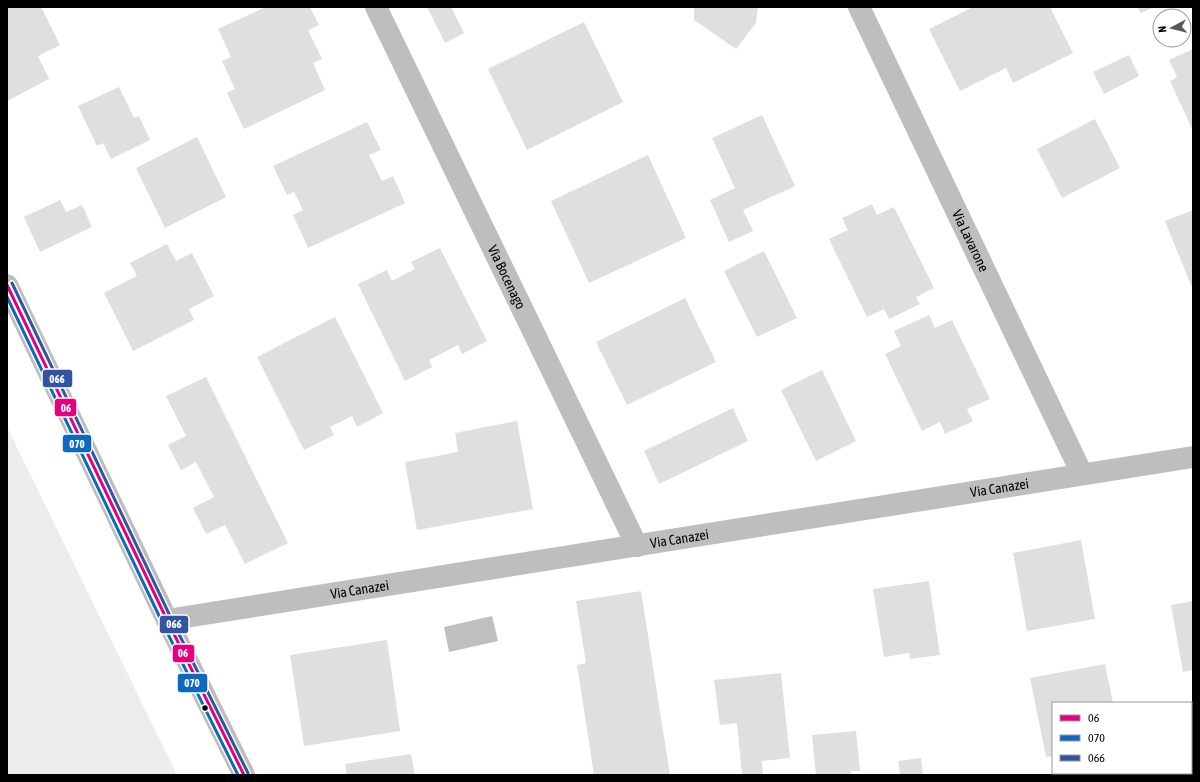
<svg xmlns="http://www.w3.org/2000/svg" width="1200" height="782" viewBox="0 0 1200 782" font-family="'Asap Condensed',sans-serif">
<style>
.green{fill:#ececec}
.water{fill:#bfbfbf}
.building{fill:#dfdfdf}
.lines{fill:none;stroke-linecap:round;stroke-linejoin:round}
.minor{stroke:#bebebe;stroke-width:22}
.tertiary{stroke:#bebebe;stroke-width:22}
.bus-1-casing{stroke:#fff;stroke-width:6}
.bus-2-casing{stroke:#fff;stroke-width:6}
.bus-3-casing{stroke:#fff;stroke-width:6}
.bus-1{stroke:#e5007d;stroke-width:3}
.bus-2{stroke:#0c69bf;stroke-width:3}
.bus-3{stroke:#3155a3;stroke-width:3}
.bus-dot{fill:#000;stroke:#fff;stroke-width:1.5}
.labels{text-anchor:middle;stroke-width:3;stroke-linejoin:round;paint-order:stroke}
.street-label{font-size:14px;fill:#000;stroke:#fff}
.line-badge{stroke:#fff;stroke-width:1.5}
.badge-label{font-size:11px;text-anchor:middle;font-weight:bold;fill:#fff}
</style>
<rect width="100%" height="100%" fill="#fff"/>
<path class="green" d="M 7,427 L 177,775 L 7,775 Z"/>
<path class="water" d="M 492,616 L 498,641 L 449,652 L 444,627 Z"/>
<g class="building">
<path d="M 7,7 L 41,7 L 60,45 L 38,56 L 49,79 L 7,101 Z"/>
<path d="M 266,7 L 310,7 L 319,25 L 308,30 L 322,59 L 313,63 L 325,90 L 244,129 L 227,93 L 235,89 L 222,61 L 231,57 L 218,29 Z"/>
<path d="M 427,7 L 451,7 L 464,33 L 445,43 Z"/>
<path d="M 694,7 L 758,7 L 756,23 L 736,49 L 694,20 Z"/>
<path d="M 973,7 L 1050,7 L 1073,53 L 1013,83 L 1006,68 L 960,91 L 929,29 Z"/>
<path d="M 1137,7 L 1154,7 L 1141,13 Z"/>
<path d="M 584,22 L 623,102 L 527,150 L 488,69 Z"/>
<path d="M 1193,49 L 1193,131 L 1170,81 L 1177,77 L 1169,60 Z"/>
<path d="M 1129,55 L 1139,76 L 1104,94 L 1093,72 Z"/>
<path d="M 119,87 L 134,118 L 139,116 L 150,140 L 111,159 L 103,143 L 97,146 L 78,106 Z"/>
<path d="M 762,115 L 795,186 L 743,210 L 753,231 L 729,242 L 710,200 L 735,188 L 712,138 Z"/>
<path d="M 1095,119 L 1120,168 L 1062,198 L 1037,149 Z"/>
<path d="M 367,122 L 381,150 L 369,155 L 382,181 L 393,176 L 405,203 L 308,248 L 293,215 L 303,210 L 294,192 L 287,195 L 273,166 Z"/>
<path d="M 197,137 L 226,197 L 165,228 L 136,168 Z"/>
<path d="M 648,155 L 686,238 L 589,283 L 551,201 Z"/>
<path d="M 60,200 L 66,212 L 82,205 L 92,227 L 40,252 L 24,217 Z"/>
<path d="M 872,204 L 877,215 L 894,207 L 934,288 L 916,297 L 920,304 L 889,319 L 884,309 L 867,317 L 829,239 L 848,230 L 842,218 Z"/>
<path d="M 1193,210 L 1193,290 L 1165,221 Z"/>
<path d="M 167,244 L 176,261 L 192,253 L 214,296 L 189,309 L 194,320 L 133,351 L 104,293 L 137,276 L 130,263 Z"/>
<path d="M 440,248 L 487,341 L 462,354 L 458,345 L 429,360 L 432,367 L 405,381 L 358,284 L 387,270 L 392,281 L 415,269 L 411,262 Z"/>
<path d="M 764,251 L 797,318 L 757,337 L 724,271 Z"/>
<path d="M 685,298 L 716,362 L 627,405 L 596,342 Z"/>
<path d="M 929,315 L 935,328 L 952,320 L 990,399 L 967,409 L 973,421 L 945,434 L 940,422 L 922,431 L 885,354 L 901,346 L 894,331 Z"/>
<path d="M 335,317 L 383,413 L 357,427 L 352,416 L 330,427 L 334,435 L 304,450 L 257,357 Z"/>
<path d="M 822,370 L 856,441 L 816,461 L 781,390 Z"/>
<path d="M 206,377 L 288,543 L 245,564 L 225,525 L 206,534 L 193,508 L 214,497 L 196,462 L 181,470 L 168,445 L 186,436 L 166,396 Z"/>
<path d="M 733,408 L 748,441 L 659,484 L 644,451 Z"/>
<path d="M 517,421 L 533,509 L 417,530 L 405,462 L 458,452 L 455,433 Z"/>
<path d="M 1081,540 L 1095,619 L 1027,631 L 1013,553 Z"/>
<path d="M 929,581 L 940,655 L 910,659 L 909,653 L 884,657 L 873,589 Z"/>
<path d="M 641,591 L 670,775 L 594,775 L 577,665 L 586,663 L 576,601 Z"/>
<path d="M 1193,601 L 1193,670 L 1183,672 L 1171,605 Z"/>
<path d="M 387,640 L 400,731 L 304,746 L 290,655 Z"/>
<path d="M 1105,664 L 1113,703 L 1053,703 L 1053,756 L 1046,757 L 1030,678 Z"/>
<path d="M 781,673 L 790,758 L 762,761 L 763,775 L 742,775 L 737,723 L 720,725 L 714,680 Z"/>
<path d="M 856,731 L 860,771 L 851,771 L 851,775 L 816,775 L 812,735 Z"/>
<path d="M 411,754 L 415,775 L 347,775 L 345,764 Z"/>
<path d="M 921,758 L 923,775 L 900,775 L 898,761 Z"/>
</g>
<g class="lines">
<g class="minor">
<path id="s1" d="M 376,7 L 637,546"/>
<path id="s2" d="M 859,7 L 1082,474"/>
<path id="s3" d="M 167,620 L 1193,457"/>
</g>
<path class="tertiary" d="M 7,285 L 167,620 L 244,775"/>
<defs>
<path id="bus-1" d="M 7,285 L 167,620 L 244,775"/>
<path id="bus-2" d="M 7,297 L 162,622 L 238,775"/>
<path id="bus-3" d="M 12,283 L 171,618 L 248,773"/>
</defs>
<use href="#bus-1" class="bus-1-casing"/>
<use href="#bus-2" class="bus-2-casing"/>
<use href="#bus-3" class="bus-3-casing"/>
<use href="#bus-1" class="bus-1"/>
<use href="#bus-2" class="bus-2"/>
<use href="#bus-3" class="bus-3"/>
</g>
<circle class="bus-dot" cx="205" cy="708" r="3.5"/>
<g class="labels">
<g class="street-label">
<text dy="5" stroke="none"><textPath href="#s2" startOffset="259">Via Lavarone</textPath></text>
<text dy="5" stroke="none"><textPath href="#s1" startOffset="300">Via Bocenago</textPath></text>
<text dy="5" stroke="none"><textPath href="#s3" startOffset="843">Via Canazei</textPath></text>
<text dy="5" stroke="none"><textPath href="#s3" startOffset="519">Via Canazei</textPath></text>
<text dy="5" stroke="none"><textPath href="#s3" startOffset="195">Via Canazei</textPath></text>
</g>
</g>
<g class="line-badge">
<rect x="42" y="369" width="31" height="19" rx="4" fill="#3155a3"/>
<rect x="54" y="398" width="23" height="19" rx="4" fill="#e5007d"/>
<rect x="62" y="434" width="30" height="19" rx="4" fill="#0c69bf"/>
<rect x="159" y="615" width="30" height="19" rx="4" fill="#3155a3"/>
<rect x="172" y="644" width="23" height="19" rx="4" fill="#e5007d"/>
<rect x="177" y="673" width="31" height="20" rx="4" fill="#0c69bf"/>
</g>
<g class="badge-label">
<text x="57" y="383">066</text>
<text x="66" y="412">06</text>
<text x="77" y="448">070</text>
<text x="174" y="628">066</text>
<text x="183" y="657">06</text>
<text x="192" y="687">070</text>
</g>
<rect width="1200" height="782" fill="none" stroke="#000000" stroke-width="16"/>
<rect x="1052" y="702" width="140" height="72" fill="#ffffff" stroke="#999999"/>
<rect x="1060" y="715" width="20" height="6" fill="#e5007d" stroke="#999999"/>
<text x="1088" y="722" font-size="12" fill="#000000">06</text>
<rect x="1060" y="735" width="20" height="6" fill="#0c69bf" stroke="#999999"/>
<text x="1088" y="742" font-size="12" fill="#000000">070</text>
<rect x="1060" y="755" width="20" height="6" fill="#3155a3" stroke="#999999"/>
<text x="1088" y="762" font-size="12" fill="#000000">066</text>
<g transform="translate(1172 28) rotate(263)"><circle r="19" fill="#ffffff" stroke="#999999"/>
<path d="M0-3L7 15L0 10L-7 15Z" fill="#595959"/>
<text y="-6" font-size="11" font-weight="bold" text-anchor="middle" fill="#000000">N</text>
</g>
</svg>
